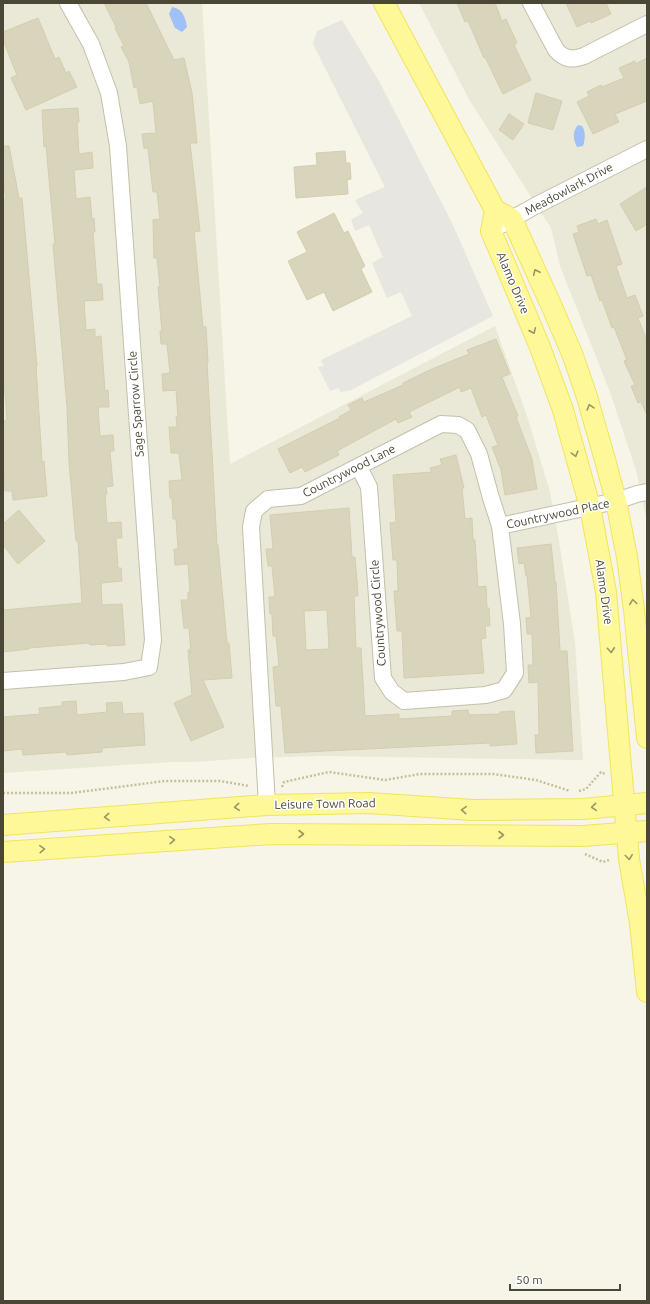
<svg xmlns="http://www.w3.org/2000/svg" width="650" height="1304" viewBox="0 0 650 1304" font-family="Ubuntu,sans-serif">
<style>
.residential{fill:#eae8d6}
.parking{fill:#e7e6e0}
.water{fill:#9fc0f8}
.building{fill:#d9d4bc;stroke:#d4ceaf;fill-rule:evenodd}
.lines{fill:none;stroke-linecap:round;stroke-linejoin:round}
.minor-casing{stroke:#c3c0aa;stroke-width:18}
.major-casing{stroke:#f1e45c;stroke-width:22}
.path{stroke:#c6c099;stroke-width:2.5;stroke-dasharray:2 2;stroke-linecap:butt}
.minor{stroke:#fff;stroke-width:16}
.major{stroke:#fff898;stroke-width:20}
.oneway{stroke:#9b9762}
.labels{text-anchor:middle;stroke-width:3;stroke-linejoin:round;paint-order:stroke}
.street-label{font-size:12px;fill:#4a4736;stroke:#fff}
</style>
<rect width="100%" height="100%" fill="#f6f5e8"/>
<g class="residential">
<path d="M 3,3 L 202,3 L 230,464 L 495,326 L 527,416 L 550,492 L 558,535 L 575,643 L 583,760 L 321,756 L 250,758 L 193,762 L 171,762 L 3,773 Z"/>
<path d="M 419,3 L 647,3 L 647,522 L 636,470 L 610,392 L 560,266 L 551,228 L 470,101 Z"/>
</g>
<path class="parking" d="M 342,20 L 380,83 L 452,223 L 493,316 L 351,390 L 341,392 L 338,388 L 330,391 L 318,367 L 324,366 L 321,360 L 412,316 L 401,292 L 387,298 L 372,263 L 383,257 L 369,225 L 355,231 L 351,220 L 363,213 L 355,200 L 385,187 L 313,44 L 317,31 Z"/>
<g class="water">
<path d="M 172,7 C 183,9 185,17 187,27 L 182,32 L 175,28 L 169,14 Z"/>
<path d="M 578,125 L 582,126 C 586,132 585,140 583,146 L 577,147 C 573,139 572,132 578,125 Z"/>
</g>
<g class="building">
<path d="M 104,3 L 146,3 L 174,60 L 184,58 L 192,93 L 197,143 L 190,143 L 200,231 L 194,232 L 203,327 L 206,327 L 208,362 L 207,362 L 217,545 L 218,545 L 227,643 L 229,643 L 232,678 L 203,680 L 224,727 L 191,741 L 174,703 L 192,695 L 188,650 L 190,649 L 191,653 L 189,628 L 184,628 L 181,600 L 188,600 L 188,592 L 190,592 L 188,564 L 175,565 L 174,549 L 178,549 L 176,519 L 173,519 L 172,498 L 170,498 L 169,481 L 182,480 L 179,453 L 171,453 L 169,427 L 177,427 L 176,417 L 178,417 L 176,390 L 163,391 L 162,374 L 170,373 L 167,344 L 161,344 L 160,331 L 162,331 L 158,287 L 160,287 L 157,258 L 154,258 L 153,220 L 160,219 L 157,192 L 153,192 L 148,148 L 144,148 L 142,134 L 156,133 L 153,101 L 140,104 L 137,87 L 134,88 L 129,62 L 121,47 L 124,46 L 115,28 L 116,27 Z"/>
<path d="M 457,3 L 495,3 L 502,21 L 506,19 L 517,43 L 514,45 L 531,80 L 503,94 L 485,57 L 484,58 L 468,21 L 465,22 Z"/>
<path d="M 566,3 L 606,3 L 611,14 L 591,23 L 590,21 L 577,27 Z"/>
<path d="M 38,18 L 55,59 L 59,57 L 66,73 L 69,71 L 77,87 L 26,110 L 11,78 L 17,75 L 3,40 L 3,32 Z"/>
<path d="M 647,58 L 647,101 L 615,114 L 619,122 L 593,134 L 577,102 L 589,96 L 587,92 L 601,85 L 602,87 L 624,78 L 619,68 L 635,61 L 635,64 Z"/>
<path d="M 536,93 L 562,101 L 553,130 L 528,123 Z"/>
<path d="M 78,108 L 79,122 L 77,122 L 79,154 L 92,152 L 93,168 L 74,170 L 76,199 L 90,197 L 92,219 L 94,218 L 95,232 L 93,232 L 97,284 L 102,284 L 103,300 L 84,301 L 86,330 L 95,329 L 95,337 L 101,336 L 105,391 L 108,390 L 109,407 L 98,407 L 100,436 L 113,435 L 114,451 L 110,451 L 113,486 L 106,487 L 107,494 L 105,495 L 107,523 L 121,522 L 122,538 L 116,538 L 118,568 L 121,568 L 122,581 L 101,583 L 102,605 L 122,604 L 125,645 L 107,646 L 107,644 L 90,645 L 89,643 L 29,648 L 29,649 L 3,652 L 3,610 L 82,603 L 78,541 L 76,541 L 69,462 L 67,407 L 53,244 L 55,244 L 46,146 L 44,147 L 42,110 Z"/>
<path d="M 509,114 L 524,124 L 513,140 L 499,130 Z"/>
<path d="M 3,146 L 9,146 L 19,198 L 22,198 L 37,366 L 36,366 L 42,462 L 44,461 L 47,496 L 13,500 L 12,491 L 5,491 L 3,468 L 3,421 L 7,420 L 5,392 L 3,393 L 3,199 L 6,199 L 3,184 Z"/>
<path d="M 345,151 L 346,163 L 350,163 L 351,179 L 347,180 L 348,194 L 296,198 L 294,167 L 317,165 L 316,153 Z"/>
<path d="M 647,187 L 647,224 L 636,231 L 620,204 Z"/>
<path d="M 334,213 L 344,233 L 348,231 L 365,266 L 361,269 L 372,292 L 333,311 L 324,292 L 307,300 L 288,261 L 307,252 L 297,232 Z"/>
<path d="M 596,219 L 598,224 L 607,220 L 622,264 L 616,266 L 627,298 L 635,295 L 643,316 L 638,318 L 647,341 L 647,415 L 641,402 L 638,403 L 631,386 L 635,385 L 624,361 L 627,360 L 614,327 L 612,328 L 602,300 L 600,301 L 591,275 L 587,276 L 573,234 L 579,232 L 577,226 Z"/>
<path d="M 496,339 L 510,374 L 502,377 L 518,416 L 516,417 L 532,459 L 537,489 L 505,495 L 501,470 L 492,447 L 498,445 L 486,415 L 482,417 L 471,388 L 461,392 L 460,387 L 409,412 L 412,417 L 398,423 L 396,419 L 337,451 L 339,455 L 305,472 L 302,467 L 290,473 L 278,449 L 340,418 L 339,417 L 351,410 L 348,405 L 362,398 L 364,402 L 403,385 L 403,383 L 432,369 L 469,354 L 467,350 Z"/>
<path d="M 456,455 L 464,488 L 462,488 L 465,519 L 472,518 L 473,540 L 475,540 L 478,587 L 486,586 L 487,608 L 489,608 L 490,626 L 485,626 L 486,638 L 481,639 L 484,673 L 404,678 L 402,631 L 397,631 L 394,591 L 398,591 L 397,560 L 393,560 L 390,523 L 396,522 L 393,475 L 432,472 L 430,468 L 442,465 L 440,459 Z"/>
<path d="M 349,508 L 352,557 L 355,557 L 357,581 L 358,596 L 354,596 L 356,648 L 361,648 L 365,716 L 399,714 L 399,719 L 452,716 L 452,711 L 468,710 L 469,715 L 500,714 L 500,712 L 514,711 L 517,744 L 490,746 L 490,743 L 285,753 L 281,706 L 276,706 L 273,667 L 279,666 L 276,636 L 273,636 L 272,614 L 270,614 L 269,597 L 275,597 L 272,566 L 268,566 L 266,549 L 273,549 L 270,515 ZM 327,610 L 329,649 L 306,650 L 304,611 Z"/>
<path d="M 19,510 L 45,541 L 18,564 L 3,545 L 3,524 Z"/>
<path d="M 551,544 L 555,582 L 556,582 L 560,651 L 567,651 L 573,751 L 536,753 L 535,735 L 539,735 L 538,682 L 529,683 L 528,665 L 533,665 L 532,634 L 527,634 L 526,618 L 531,617 L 527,576 L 526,576 L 524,563 L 519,564 L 517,548 Z"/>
<path d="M 76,701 L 77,715 L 107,712 L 106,703 L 122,702 L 123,714 L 143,713 L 145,745 L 102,748 L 102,752 L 67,755 L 66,752 L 23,755 L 22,749 L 3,751 L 3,717 L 40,714 L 39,708 L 62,706 L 62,702 Z"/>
</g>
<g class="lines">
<defs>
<g id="minor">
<path d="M 531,3 L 556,50 C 565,60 573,60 584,56 L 647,24"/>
<path d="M 501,225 L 535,206 L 647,149"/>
<path d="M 500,526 L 616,501 L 637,494 L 647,492"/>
<path d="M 3,681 L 124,672 L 149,667 L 153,640 L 118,146 L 109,93 L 91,44 L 68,3"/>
<path d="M 267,805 L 251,527 L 254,511 L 268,499 L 301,496 L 441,424 L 458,425 L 467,430 L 479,454 L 491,498 L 500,526 L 512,624 L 515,673 L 504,690 L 486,695 L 404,701 L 392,692 L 383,678 L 369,487 L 359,467"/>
</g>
<g id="major">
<path d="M 384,3 L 495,210 L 512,219 L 552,307 L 573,356 L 587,397 L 607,467 L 616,501 L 627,557 L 634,610 L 647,738"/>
<path d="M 495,210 L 491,231 L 540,347 L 563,410 L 590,507 L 606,592 L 629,859 L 640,923 L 647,992"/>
<path d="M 3,825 L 267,805 L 369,803 L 472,810 L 583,809 L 647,803"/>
<path d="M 3,852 L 271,834 L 583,836 L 647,831"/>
</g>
</defs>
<use href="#minor" class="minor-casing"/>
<use href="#major" class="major-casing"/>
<g class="path">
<path d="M 282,787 L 284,782 L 329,772 L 385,780 L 420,774 L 493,774 L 536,780 L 570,791"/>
<path d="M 579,791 L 586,789 L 601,772 L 605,774"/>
<path d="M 3,793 L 71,793 L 165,781 L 220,781 L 249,786"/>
<path d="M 585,854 L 603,862 L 609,860"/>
</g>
<use href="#minor" class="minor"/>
<use href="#major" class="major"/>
</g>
<defs><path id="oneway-chevron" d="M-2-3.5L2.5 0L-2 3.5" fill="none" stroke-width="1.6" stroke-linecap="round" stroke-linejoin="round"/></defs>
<g class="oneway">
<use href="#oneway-chevron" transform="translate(536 272) rotate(-115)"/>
<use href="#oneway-chevron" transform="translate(533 331) rotate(67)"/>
<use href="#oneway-chevron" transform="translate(590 407) rotate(-106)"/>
<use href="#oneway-chevron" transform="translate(575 454) rotate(75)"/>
<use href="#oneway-chevron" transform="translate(633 602) rotate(-98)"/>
<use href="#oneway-chevron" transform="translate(611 650) rotate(85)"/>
<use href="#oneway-chevron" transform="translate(237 807) rotate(175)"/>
<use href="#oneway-chevron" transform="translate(594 807) rotate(175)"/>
<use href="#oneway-chevron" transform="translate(464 810) rotate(-176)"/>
<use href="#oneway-chevron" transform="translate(107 817) rotate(176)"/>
<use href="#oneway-chevron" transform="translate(301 834)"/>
<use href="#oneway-chevron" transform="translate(501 835)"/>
<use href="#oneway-chevron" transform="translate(172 840) rotate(-4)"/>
<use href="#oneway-chevron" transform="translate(42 849) rotate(-4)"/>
<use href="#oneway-chevron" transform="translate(629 857) rotate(83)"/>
</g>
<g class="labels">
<g class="street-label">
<text transform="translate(569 189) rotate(-28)" y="4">Meadowlark Drive</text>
<text transform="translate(513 283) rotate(67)" y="4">Alamo Drive</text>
<text transform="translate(136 404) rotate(-94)" y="4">Sage Sparrow Circle</text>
<text transform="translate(349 471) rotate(-27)" y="4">Countrywood Lane</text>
<text transform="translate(558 514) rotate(-12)" y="4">Countrywood Place</text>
<text transform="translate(604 592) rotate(82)" y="4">Alamo Drive</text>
<text transform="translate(378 613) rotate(-94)" y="4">Countrywood Circle</text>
<text transform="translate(325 804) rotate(-1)" y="4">Leisure Town Road</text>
</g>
</g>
<rect width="650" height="1304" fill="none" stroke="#4a4736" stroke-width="8"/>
<path d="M510 1284v6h110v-6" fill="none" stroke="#4a4736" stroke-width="2"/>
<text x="516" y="1284" font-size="12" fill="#4a4736" stroke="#ffffff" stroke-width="3" paint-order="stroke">50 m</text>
</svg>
